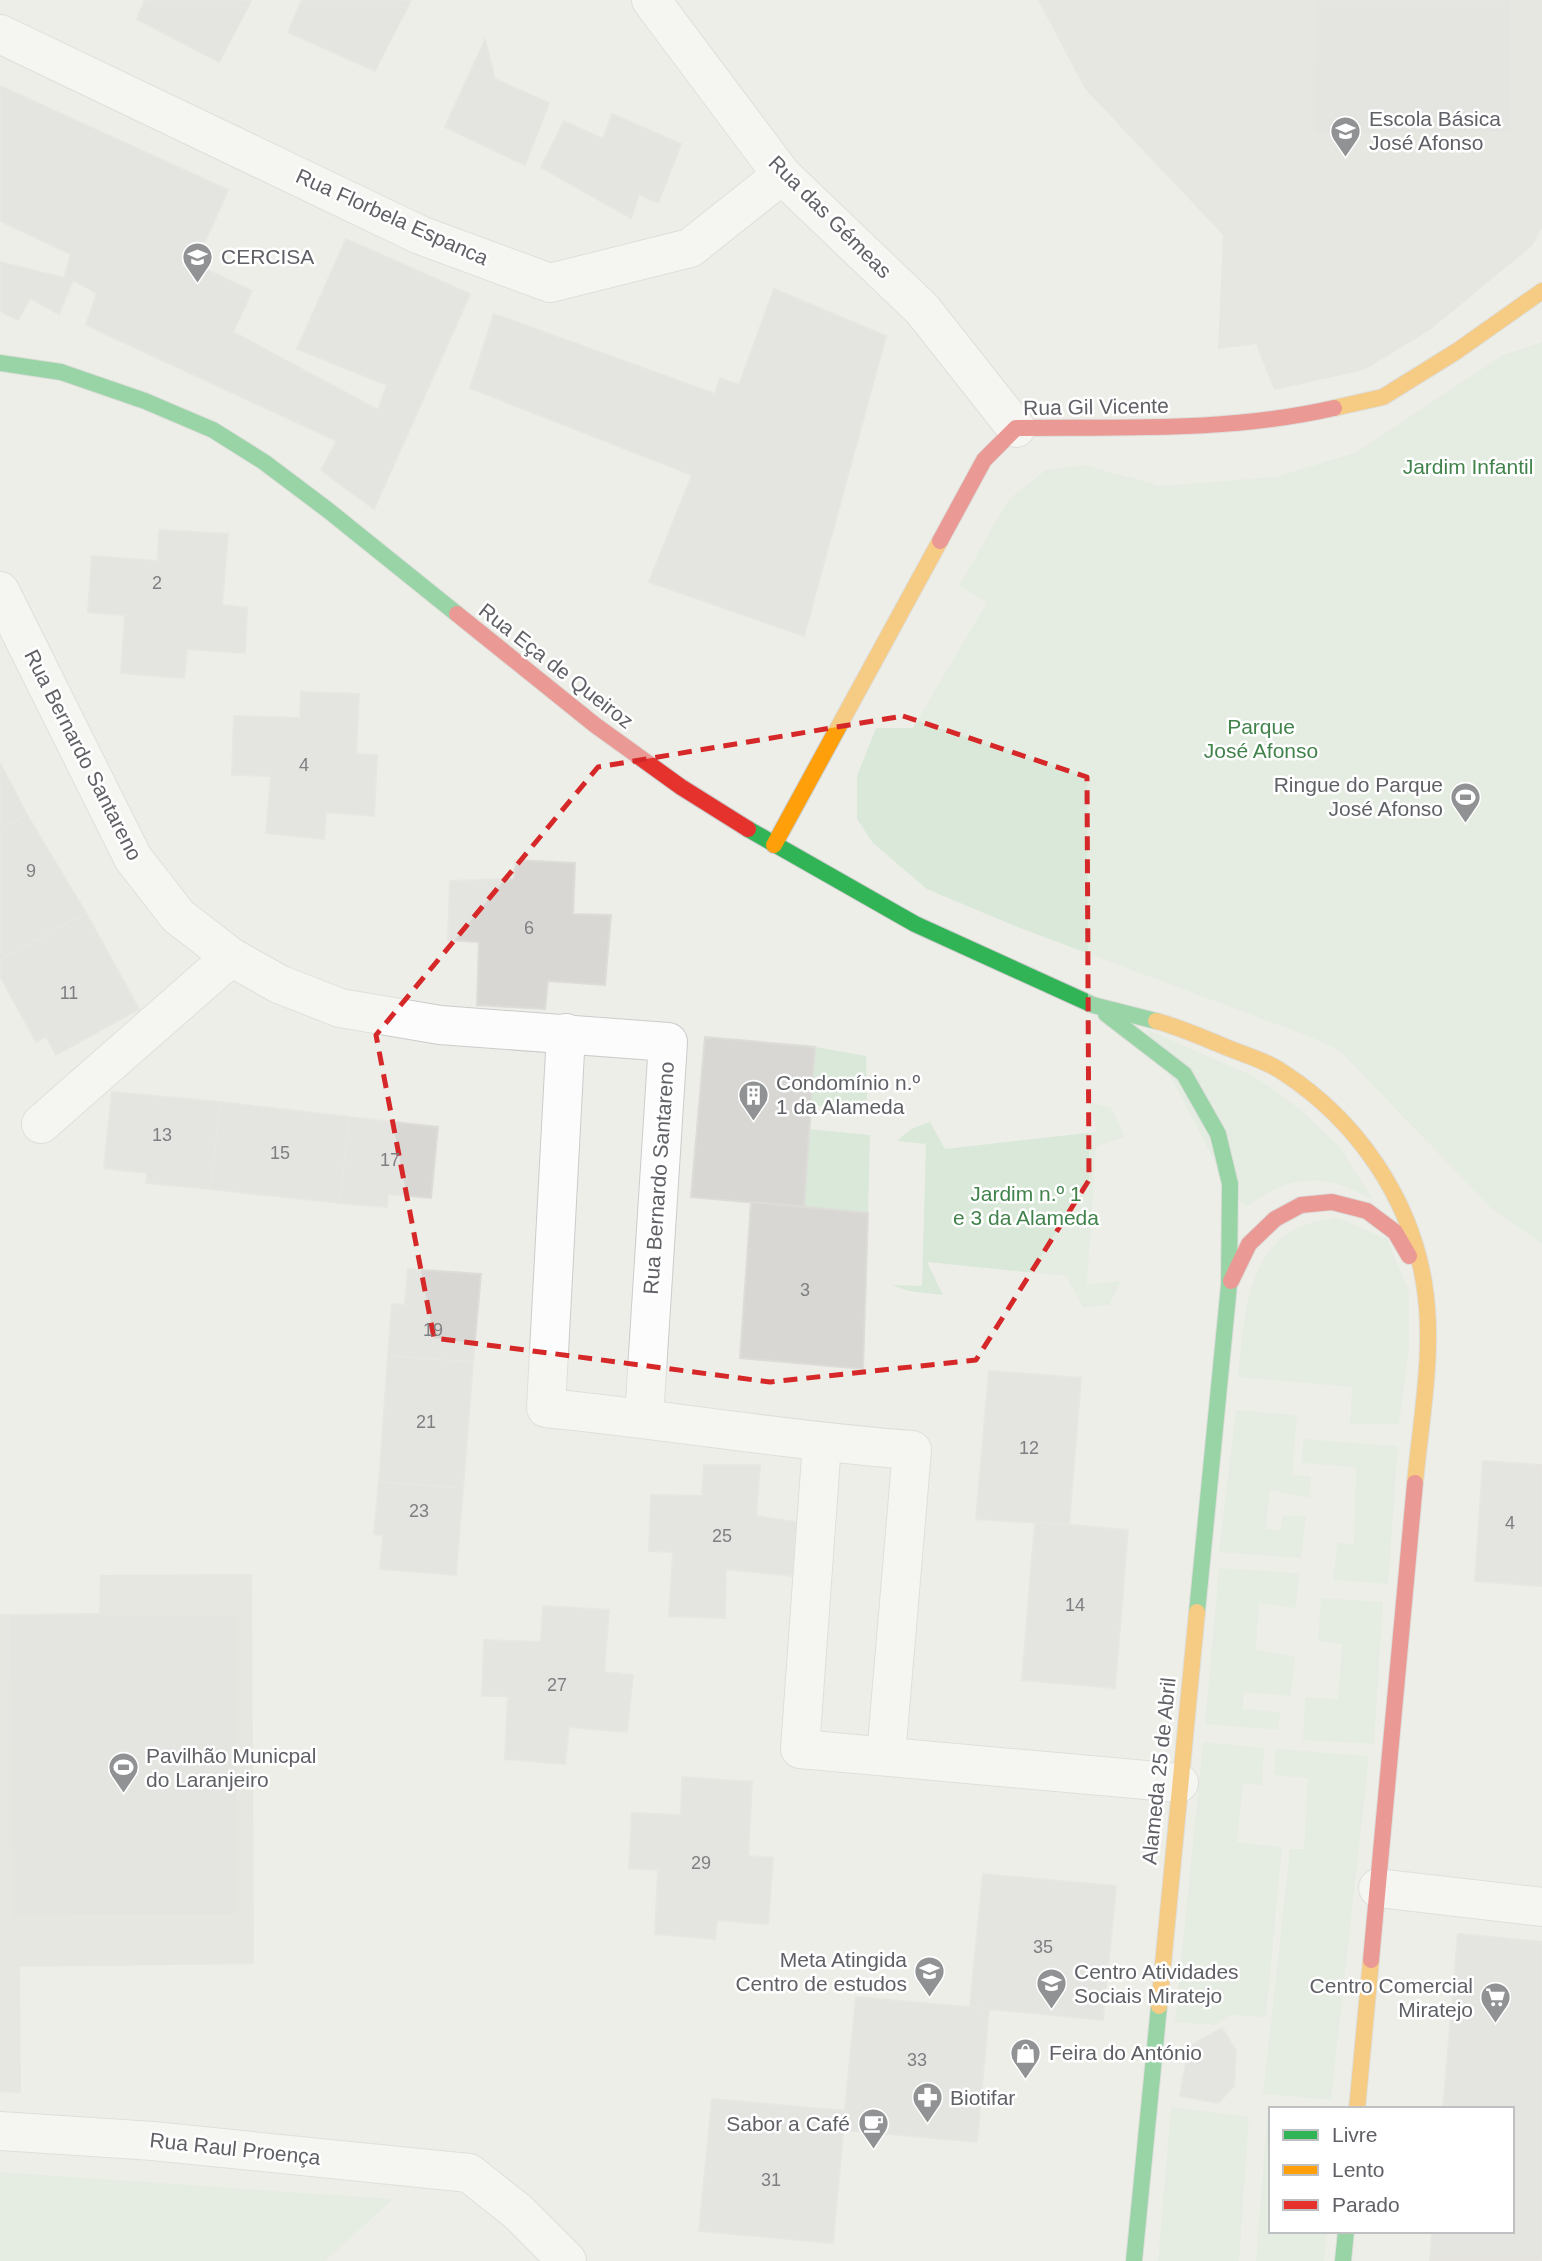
<svg xmlns="http://www.w3.org/2000/svg" width="1542" height="2261" viewBox="0 0 1542 2261" font-family="Helvetica,sans-serif">
<style>
.education{fill:#deddd8}
.green{fill:#d9e8d8}
.building{fill:#d8d7d4;stroke:#dddcd8;stroke-width:2}
.lines{fill:none;stroke-linecap:round;stroke-linejoin:round}
.street-casing{stroke:#cbcccb;stroke-width:40}
.fast-casing{stroke:#c9caca;stroke-width:18}
.slow-casing{stroke:#c9caca;stroke-width:18}
.jam-casing{stroke:#c9caca;stroke-width:18}
.street{stroke:#fcfcfc;stroke-width:38}
.fast{stroke:#30b455;stroke-width:16}
.slow{stroke:#ff9f0a;stroke-width:16}
.jam{stroke:#e5322d;stroke-width:16}
.marked{fill:none;stroke:#d62828;stroke-width:5;stroke-dasharray:14 9;stroke-linejoin:round}
.labels{text-anchor:middle;stroke-width:5;stroke-linejoin:round;paint-order:stroke}
.number-label{font-size:18px;fill:#7e7f82}
.poi-label{font-size:21px;fill:#5f6166;stroke:#fff;text-anchor:start}
.street-label{font-size:21px;fill:#5f6166;stroke:#fff}
.park-label{font-size:21px;fill:#42834c;stroke:#fff}
</style>
<rect width="100%" height="100%" fill="#eeeee9"/>
<g class="education">
<path d="M 1038,0 L 1542,0 L 1542,228 L 1532,246 L 1430,330 L 1364,370 L 1274,390 L 1256,344 L 1218,349 L 1223,235 L 1085,89 Z"/>
<path d="M 252,1574 L 254,1964 L 20,1967 L 21,2093 L 0,2092 L 0,1614 L 99,1614 L 100,1575 Z"/>
</g>
<g class="green">
<path d="M 1542,342 L 1542,1244 L 1491,1208 L 1340,1051 L 1308,1036 L 1015,926 L 927,889 L 873,843 L 857,819 L 857,776 L 876,728 L 913,728 L 987,602 L 959,586 L 1009,499 L 1046,470 L 1084,465 L 1161,486 L 1276,477 L 1357,452 L 1503,355 Z"/>
<path d="M 1146,1029 L 1253,1076 L 1272,1088 L 1303,1112 L 1340,1147 L 1373,1200 C 1323,1172 1292,1174 1246,1207 L 1232,1195 Z"/>
<path d="M 815,1047 L 866,1056 L 867,1111 L 811,1105 Z"/>
<path d="M 1089,1102 L 1112,1108 L 1125,1137 L 1096,1146 L 1087,1284 L 1121,1281 L 1109,1305 L 1083,1307 L 1066,1276 L 927,1262 L 943,1295 L 909,1291 L 892,1285 L 922,1286 L 926,1144 L 897,1141 L 911,1129 L 930,1122 L 945,1149 L 1097,1132 Z"/>
<path d="M 809,1129 L 870,1135 L 868,1213 L 804,1207 Z"/>
<path d="M 1336,1217 L 1387,1239 L 1409,1291 L 1409,1346 L 1399,1424 L 1350,1424 L 1352,1387 L 1238,1377 C 1244,1323 1244,1248 1304,1225 C 1314,1221 1326,1220 1336,1217 Z"/>
<path d="M 1236,1410 L 1297,1415 L 1292,1475 L 1311,1476 L 1309,1498 L 1270,1490 L 1266,1529 L 1280,1530 L 1283,1516 L 1306,1516 L 1301,1558 L 1219,1552 Z"/>
<path d="M 1303,1439 L 1398,1446 L 1388,1584 L 1333,1580 L 1337,1543 L 1354,1544 L 1356,1467 L 1302,1463 Z"/>
<path d="M 1219,1568 L 1299,1573 L 1296,1608 L 1259,1603 L 1256,1650 L 1295,1656 L 1291,1696 L 1244,1692 L 1243,1709 L 1280,1712 L 1278,1730 L 1205,1724 Z"/>
<path d="M 1321,1598 L 1383,1602 L 1374,1744 L 1303,1740 L 1305,1697 L 1338,1699 L 1342,1644 L 1318,1641 Z"/>
<path d="M 1203,1742 L 1264,1748 L 1262,1785 L 1243,1784 L 1237,1842 L 1282,1847 L 1266,2017 L 1230,2015 L 1215,2025 L 1175,2022 Z"/>
<path d="M 1276,1749 L 1369,1756 L 1331,2100 L 1263,2094 L 1290,1849 L 1304,1849 L 1308,1778 L 1274,1775 Z"/>
<path d="M 1268,2106 L 1313,2109 L 1271,2109 L 1271,2231 L 1327,2231 L 1324,2261 L 1256,2261 Z"/>
<path d="M 1171,2107 L 1249,2117 L 1239,2261 L 1158,2261 Z"/>
<path d="M 0,2172 L 393,2199 L 325,2261 L 0,2261 Z"/>
</g>
<g class="building">
<path d="M 145,0 L 249,0 L 251,1 L 219,62 L 137,19 Z"/>
<path d="M 302,0 L 411,0 L 375,71 L 288,32 Z"/>
<path d="M 1316,0 L 1511,0 L 1512,132 L 1315,134 Z"/>
<path d="M 485,40 L 495,79 L 549,103 L 525,165 L 445,127 Z"/>
<path d="M 0,86 L 228,190 L 195,264 L 252,291 L 233,332 L 378,410 L 387,385 L 297,349 L 346,239 L 470,294 L 374,509 L 321,470 L 337,441 L 86,325 L 97,293 L 73,280 L 59,314 L 30,298 L 18,320 L 0,311 L 0,262 L 64,278 L 71,254 L 0,221 Z"/>
<path d="M 612,114 L 681,144 L 658,203 L 639,194 L 631,218 L 541,167 L 564,121 L 603,139 Z"/>
<path d="M 774,289 L 886,336 L 804,636 L 649,582 L 692,475 L 470,388 L 494,314 L 715,394 L 720,378 L 739,385 Z"/>
<path d="M 159,530 L 228,534 L 222,605 L 247,608 L 245,653 L 187,649 L 184,678 L 121,673 L 125,615 L 88,612 L 92,556 L 158,561 Z"/>
<path d="M 301,692 L 359,694 L 356,754 L 377,755 L 374,816 L 326,812 L 324,839 L 266,833 L 271,776 L 232,775 L 234,716 L 300,718 Z"/>
<path d="M 0,763 L 27,815 L 0,829 Z"/>
<path d="M 27,815 L 86,913 L 0,960 L 0,829 Z"/>
<path d="M 515,860 L 575,863 L 573,914 L 611,915 L 605,985 L 548,981 L 545,1009 L 477,1005 L 479,942 L 448,940 L 450,881 L 514,879 Z"/>
<path d="M 86,913 L 139,1009 L 56,1055 L 46,1036 L 36,1042 L 0,976 L 0,960 Z"/>
<path d="M 705,1037 L 815,1047 L 804,1207 L 691,1197 Z"/>
<path d="M 112,1092 L 220,1102 L 211,1189 L 146,1183 L 147,1173 L 104,1168 Z"/>
<path d="M 220,1102 L 349,1117 L 340,1203 L 211,1189 Z"/>
<path d="M 349,1117 L 438,1127 L 431,1198 L 388,1194 L 387,1207 L 340,1203 Z"/>
<path d="M 751,1202 L 868,1213 L 863,1369 L 740,1358 Z"/>
<path d="M 408,1269 L 481,1274 L 473,1362 L 388,1356 L 392,1304 L 405,1305 Z"/>
<path d="M 388,1356 L 473,1362 L 463,1488 L 379,1482 Z"/>
<path d="M 989,1371 L 1081,1378 L 1069,1525 L 976,1519 Z"/>
<path d="M 1483,1461 L 1542,1465 L 1542,1586 L 1475,1581 Z"/>
<path d="M 704,1465 L 760,1465 L 756,1516 L 796,1522 L 793,1576 L 726,1569 L 725,1618 L 669,1616 L 673,1552 L 649,1551 L 651,1495 L 702,1496 Z"/>
<path d="M 379,1482 L 463,1488 L 456,1575 L 380,1569 L 383,1535 L 374,1534 Z"/>
<path d="M 1035,1522 L 1128,1530 L 1115,1688 L 1022,1680 Z"/>
<path d="M 543,1606 L 609,1610 L 604,1672 L 633,1675 L 627,1732 L 569,1727 L 565,1764 L 505,1759 L 508,1696 L 482,1696 L 484,1640 L 541,1642 Z"/>
<path d="M 100,1614 L 237,1614 L 237,1914 L 12,1916 L 10,1615 Z"/>
<path d="M 682,1777 L 752,1782 L 748,1856 L 773,1858 L 768,1924 L 717,1920 L 715,1939 L 655,1934 L 658,1870 L 629,1868 L 632,1813 L 681,1815 Z"/>
<path d="M 983,1874 L 1116,1886 L 1103,2020 L 970,2007 Z"/>
<path d="M 1458,1934 L 1542,1942 L 1542,2082 L 1448,2070 Z"/>
<path d="M 1458,1934 L 1542,1942 L 1542,2261 L 1430,2261 L 1432,2231 L 1512,2231 L 1512,2109 L 1443,2109 Z"/>
<path d="M 856,1997 L 989,2009 L 977,2142 L 843,2130 Z"/>
<path d="M 1222,2028 L 1236,2051 L 1234,2086 L 1218,2103 L 1180,2096 L 1189,2047 Z"/>
<path d="M 712,2099 L 845,2111 L 833,2243 L 699,2231 Z"/>
</g>
<g class="lines">
<defs>
<g id="street">
<path d="M 651,0 L 782,175 L 922,309 L 1016,428"/>
<path d="M 0,34 L 420,235 L 550,283 L 690,248 L 782,175"/>
<path d="M 0,591 L 133,858 L 178,916 L 231,957 L 279,984 L 340,1008 L 440,1025 L 668,1042 L 644,1417"/>
<path d="M 566,1033 L 546,1408 C 668,1420 789,1441 912,1450 L 886,1756"/>
<path d="M 41,1124 L 231,957"/>
<path d="M 822,1443 L 800,1749 L 1179,1783"/>
<path d="M 1378,1888 L 1542,1907"/>
<path d="M 0,2131 L 153,2141 L 469,2173 L 517,2211 L 567,2261"/>
</g>
<g id="fast">
<path d="M 0,363 L 61,372 L 145,401 L 213,430 L 264,462 L 329,511 L 457,614"/>
<path d="M 748,829 L 915,924 L 1093,1005 L 1156,1021"/>
<path d="M 1106,1014 L 1184,1074 L 1218,1134 L 1230,1184 L 1229,1285 L 1197,1612"/>
<path d="M 1134,2261 L 1159,2006"/>
<path d="M 1343,2261 L 1346,2231"/>
</g>
<g id="slow">
<path d="M 1334,408 L 1383,397 L 1457,351 L 1542,291"/>
<path d="M 774,845 L 940,541"/>
<path d="M 1156,1021 C 1179,1027 1199,1036 1221,1045 C 1241,1054 1266,1060 1284,1073 C 1356,1120 1410,1197 1424,1283 C 1435,1348 1421,1418 1415,1483"/>
<path d="M 1159,2006 L 1197,1612"/>
<path d="M 1357,2109 L 1371,1960"/>
</g>
<g id="jam">
<path d="M 940,541 L 984,460 L 1016,428 C 1122,427 1230,432 1334,408"/>
<path d="M 457,614 L 595,725 L 681,787 L 748,829"/>
<path d="M 1231,1281 L 1249,1244 L 1275,1219 L 1301,1205 L 1332,1202 L 1367,1211 L 1395,1232 L 1409,1256"/>
<path d="M 1371,1960 L 1415,1483"/>
</g>
</defs>
<use href="#street" class="street-casing"/>
<use href="#fast" class="fast-casing"/>
<use href="#slow" class="slow-casing"/>
<use href="#jam" class="jam-casing"/>
<use href="#street" class="street"/>
<use href="#fast" class="fast"/>
<use href="#slow" class="slow"/>
<use href="#jam" class="jam"/>
</g>
<path d="M0 0H1542V2261H0ZM 903,716 L 1087,777 L 1089,1180 L 976,1360 L 770,1382 L 434,1338 L 376,1035 L 598,767 Z" fill="#eeeee9" fill-opacity=".55" fill-rule="evenodd"/>
<path class="marked" d="M 903,716 L 1087,777 L 1089,1180 L 976,1360 L 770,1382 L 434,1338 L 376,1035 L 598,767 Z"/>
<defs>
<symbol id="school-pin" viewBox="-11 -11 22 30"><path d="M0 17L-7.5 6A9.5 9.5 0 1 1 7.5 6Z" fill="#919294" stroke="#fff"/><path d="M0-5L7-2L0 1L-7-2ZM-4 1L0 2.5L4 1V4Q0 6-4 4Z" fill="#fff"/></symbol>
<symbol id="stadium-pin" viewBox="-11 -11 22 30"><path d="M0 17L-7.5 6A9.5 9.5 0 1 1 7.5 6Z" fill="#919294" stroke="#fff"/><path d="M0-5a6.5 5 0 1 0 0 10a6.5 5 0 1 0 0-10ZM-3.5-1.8h7v3.6h-7Z" fill="#fff"/></symbol>
<symbol id="building-pin" viewBox="-11 -11 22 30"><path d="M0 17L-7.5 6A9.5 9.5 0 1 1 7.5 6Z" fill="#919294" stroke="#fff"/><path d="M-4-6H4V6H1V3H-1V6H-4ZM-2.5-4.3h1.7v1.8h-1.7ZM.8-4.3h1.7v1.8H.8ZM-2.5-1h1.7V.8h-1.7ZM.8-1h1.7V.8H.8Z" fill="#fff"/></symbol>
<symbol id="supermarket-pin" viewBox="-11 -11 22 30"><path d="M0 17L-7.5 6A9.5 9.5 0 1 1 7.5 6Z" fill="#919294" stroke="#fff"/><path d="M-6-5.5h2.5l.6 2H6L4.5 2H-2.5L-4.4-4H-6ZM-1.5 3.2a1.3 1.3 0 1 0 .1 0ZM3 3.2a1.3 1.3 0 1 0 .1 0Z" fill="#fff"/></symbol>
<symbol id="shop-pin" viewBox="-11 -11 22 30"><path d="M0 17L-7.5 6A9.5 9.5 0 1 1 7.5 6Z" fill="#919294" stroke="#fff"/><path d="M-5-2.5h2.3a2.7 3.5 0 0 1 5.4 0H5L5.5 6h-11ZM-1.5-2.5h3a1.5 2.3 0 0 0-3 0Z" fill="#fff"/></symbol>
<symbol id="pharmacy-pin" viewBox="-11 -11 22 30"><path d="M0 17L-7.5 6A9.5 9.5 0 1 1 7.5 6Z" fill="#919294" stroke="#fff"/><path d="M-2-6h4v4h4v4h-4v4h-4v-4h-4v-4h4Z" fill="#fff"/></symbol>
<symbol id="cafe-pin" viewBox="-11 -11 22 30"><path d="M0 17L-7.5 6A9.5 9.5 0 1 1 7.5 6Z" fill="#919294" stroke="#fff"/><path d="M-5.5-4.5H6V0H3Q3 3.5 0 3.5H-2.5Q-5.5 3.5-5.5 0ZM3-3.2v2h1.7v-2ZM-6 4.5H4V6H-6Z" fill="#fff"/></symbol>
</defs>
<g fill-rule="evenodd">
<use href="#school-pin" x="1328" y="114" width="35" height="47"/>
<use href="#school-pin" x="180" y="240" width="35" height="47"/>
<use href="#stadium-pin" x="1448" y="780" width="35" height="47"/>
<use href="#building-pin" x="736" y="1078" width="35" height="47"/>
<use href="#stadium-pin" x="106" y="1750" width="35" height="47"/>
<use href="#school-pin" x="912" y="1954" width="35" height="47"/>
<use href="#school-pin" x="1034" y="1966" width="35" height="47"/>
<use href="#supermarket-pin" x="1478" y="1980" width="35" height="47"/>
<use href="#shop-pin" x="1008" y="2036" width="35" height="47"/>
<use href="#pharmacy-pin" x="910" y="2080" width="35" height="47"/>
<use href="#cafe-pin" x="856" y="2106" width="35" height="47"/>
</g>
<g class="labels">
<g class="number-label">
<text x="157" y="589">2</text>
<text x="304" y="771">4</text>
<text x="31" y="877">9</text>
<text x="529" y="934">6</text>
<text x="69" y="999">11</text>
<text x="162" y="1141">13</text>
<text x="280" y="1159">15</text>
<text x="390" y="1166">17</text>
<text x="805" y="1296">3</text>
<text x="433" y="1336">19</text>
<text x="426" y="1428">21</text>
<text x="1029" y="1454">12</text>
<text x="419" y="1517">23</text>
<text x="1510" y="1529">4</text>
<text x="722" y="1542">25</text>
<text x="1075" y="1611">14</text>
<text x="557" y="1691">27</text>
<text x="701" y="1869">29</text>
<text x="1043" y="1953">35</text>
<text x="917" y="2066">33</text>
<text x="771" y="2186">31</text>
</g>
<g class="poi-label">
<text x="1369" y="126">Escola Básica<tspan x="1369" dy="24">José Afonso</tspan></text>
<text x="221" y="264">CERCISA</text>
<text x="1443" y="792" text-anchor="end">Ringue do Parque<tspan x="1443" dy="24">José Afonso</tspan></text>
<text x="776" y="1090">Condomínio n.º<tspan x="776" dy="24">1 da Alameda</tspan></text>
<text x="146" y="1763">Pavilhão Municpal<tspan x="146" dy="24">do Laranjeiro</tspan></text>
<text x="907" y="1967" text-anchor="end">Meta Atingida<tspan x="907" dy="24">Centro de estudos</tspan></text>
<text x="1074" y="1979">Centro Atividades<tspan x="1074" dy="24">Sociais Miratejo</tspan></text>
<text x="1473" y="1993" text-anchor="end">Centro Comercial<tspan x="1473" dy="24">Miratejo</tspan></text>
<text x="1049" y="2060">Feira do António</text>
<text x="950" y="2105">Biotifar</text>
<text x="850" y="2131" text-anchor="end">Sabor a Café</text>
</g>
<g class="street-label">
<text transform="translate(392 217) rotate(24)" y="7">Rua Florbela Espanca</text>
<text transform="translate(830 217) rotate(45)" y="7">Rua das Gémeas</text>
<text transform="translate(1096 407) rotate(-1)" y="7">Rua Gil Vicente</text>
<text transform="translate(556 666) rotate(38)" y="7">Rua Eça de Queiroz</text>
<text transform="translate(83 755) rotate(63)" y="7">Rua Bernardo Santareno</text>
<text transform="translate(659 1178) rotate(-86)" y="7">Rua Bernardo Santareno</text>
<text transform="translate(1159 1771) rotate(-84)" y="7">Alameda 25 de Abril</text>
<text transform="translate(235 2149) rotate(6)" y="7">Rua Raul Proença</text>
</g>
<g class="park-label">
<text x="1468" y="474">Jardim Infantil</text>
<text x="1261" y="734">Parque<tspan x="1261" dy="24">José Afonso</tspan></text>
<text x="1026" y="1201">Jardim n.º 1<tspan x="1026" dy="24">e 3 da Alameda</tspan></text>
</g>
</g>
<rect x="1269" y="2107" width="245" height="126" fill="#ffffff" stroke="#bfc0c2" stroke-width="2"/>
<rect x="1283" y="2130" width="35" height="10" fill="#30b455" stroke="#bfc0c2" stroke-width="2"/>
<text x="1332" y="2142" font-size="21" fill="#5f6166">Livre</text>
<rect x="1283" y="2165" width="35" height="10" fill="#ff9f0a" stroke="#bfc0c2" stroke-width="2"/>
<text x="1332" y="2177" font-size="21" fill="#5f6166">Lento</text>
<rect x="1283" y="2200" width="35" height="10" fill="#e5322d" stroke="#bfc0c2" stroke-width="2"/>
<text x="1332" y="2212" font-size="21" fill="#5f6166">Parado</text>
</svg>
